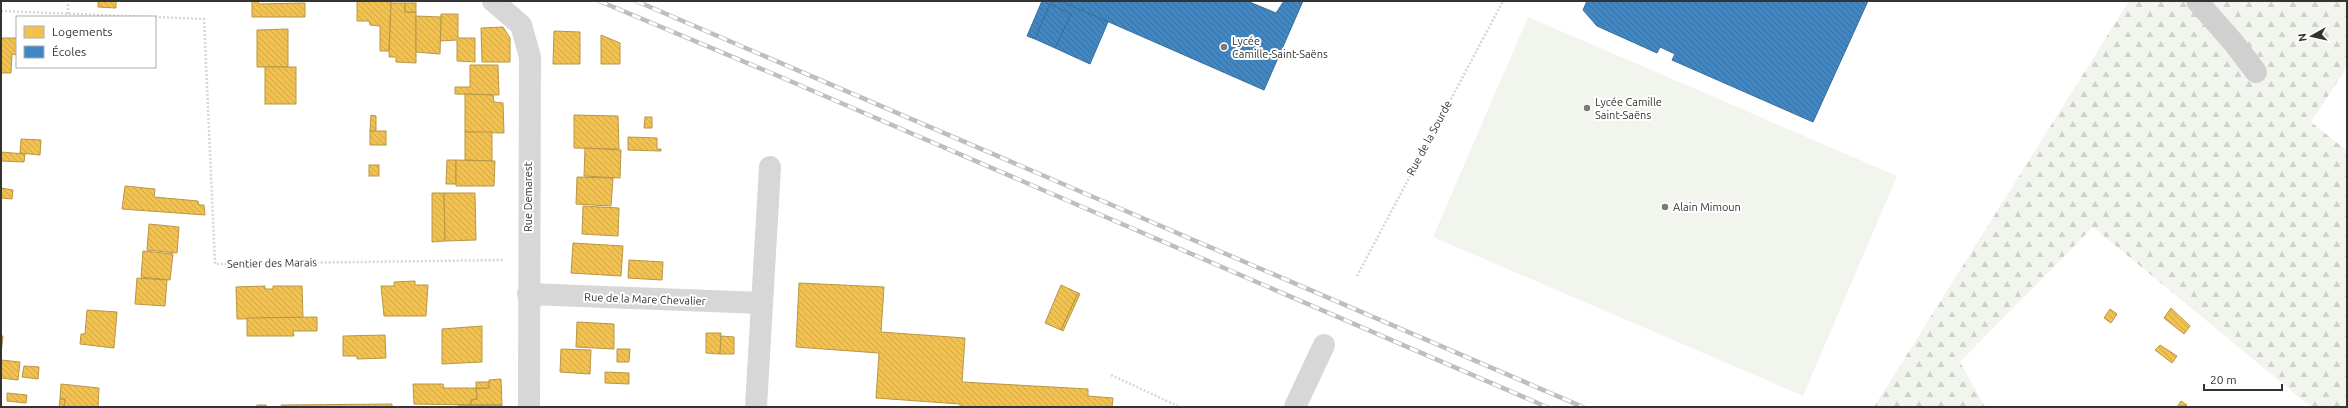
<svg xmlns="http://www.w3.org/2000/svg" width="2348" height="408" viewBox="0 0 2348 408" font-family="Ubuntu,sans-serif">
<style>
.forest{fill:url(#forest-firs)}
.pitch{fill:#f1f5ed}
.homes{fill:url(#homes-back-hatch);stroke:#b99646}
.schools{fill:url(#schools-back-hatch);stroke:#3b6e99}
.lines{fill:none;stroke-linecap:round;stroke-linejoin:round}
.path{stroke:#d6d6d6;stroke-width:2.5;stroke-dasharray:2 2;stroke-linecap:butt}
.street{stroke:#d7d7d7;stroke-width:22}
.secondary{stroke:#d0d0d0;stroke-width:22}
.rail-casing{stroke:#bebebe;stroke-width:4.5}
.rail{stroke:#fff;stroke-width:3;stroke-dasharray:9;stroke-linecap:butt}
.poi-dot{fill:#7a7a7a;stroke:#fff;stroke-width:1.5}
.labels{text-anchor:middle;stroke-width:4;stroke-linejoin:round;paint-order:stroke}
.poi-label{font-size:11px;fill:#333;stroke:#fff;text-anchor:start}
.street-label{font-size:11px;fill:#333;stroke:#fff}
</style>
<defs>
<pattern id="forest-firs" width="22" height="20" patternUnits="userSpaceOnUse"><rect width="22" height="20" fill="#f1f5ed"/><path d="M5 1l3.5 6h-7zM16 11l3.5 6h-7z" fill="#cfd2cc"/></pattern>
<pattern id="homes-back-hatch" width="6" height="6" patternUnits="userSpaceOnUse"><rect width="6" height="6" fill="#f2c14e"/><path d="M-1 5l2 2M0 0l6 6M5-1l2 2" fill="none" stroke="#d0a645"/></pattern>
<pattern id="schools-back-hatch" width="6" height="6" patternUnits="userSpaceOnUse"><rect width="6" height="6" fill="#3f88c5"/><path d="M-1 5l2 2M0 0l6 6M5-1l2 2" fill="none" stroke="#3570a1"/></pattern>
</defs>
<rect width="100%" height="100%" fill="#fff"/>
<path class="forest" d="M 2129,1 L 2347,1 L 2347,67 L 2311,122 L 2347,151 L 2347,407 L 2311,407 L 2093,227 L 1960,362 L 1985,407 L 1874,407 Z"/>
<path class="pitch" d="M 1528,17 L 1897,176 L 1803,396 L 1433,237 Z"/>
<g class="homes">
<path d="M 98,1 L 116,1 L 116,8 L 98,7 Z"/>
<path d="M 252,1 L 258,1 L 259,4 L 305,3 L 305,17 L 252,17 Z"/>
<path d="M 357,1 L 391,1 L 389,51 L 380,51 L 380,26 L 370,25 L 369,21 L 357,21 Z"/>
<path d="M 391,3 L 405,3 L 405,12 L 416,12 L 416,63 L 396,62 L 396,57 L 389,57 Z"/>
<rect x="405" y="3" width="11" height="9"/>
<path d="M 441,14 L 458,14 L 458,38 L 475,38 L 475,62 L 457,61 L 457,40 L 440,41 Z"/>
<path d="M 416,16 L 441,17 L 440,54 L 416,52 Z"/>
<path d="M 503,27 L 510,38 L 510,62 L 482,62 L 481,28 Z"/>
<path d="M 288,29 L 288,67 L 257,67 L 257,30 Z"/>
<path d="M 554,31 L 580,32 L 580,64 L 553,64 Z"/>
<path d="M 601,35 L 620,43 L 620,64 L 601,64 Z"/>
<path d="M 1,38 L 17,38 L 17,55 L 12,54 L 11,73 L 1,73 Z"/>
<path d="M 470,65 L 498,65 L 499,95 L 455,94 L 455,87 L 470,87 Z"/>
<rect x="265" y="67" width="31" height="37"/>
<path d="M 465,94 L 493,95 L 494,102 L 503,103 L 504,133 L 465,132 Z"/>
<path d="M 371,115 L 376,116 L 376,131 L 370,131 Z"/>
<path d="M 574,115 L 618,116 L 619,149 L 574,148 Z"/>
<path d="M 645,117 L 652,117 L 652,128 L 644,128 Z"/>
<rect x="370" y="131" width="16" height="14"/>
<path d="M 465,132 L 492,132 L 492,161 L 465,160 Z"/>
<path d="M 628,137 L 657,138 L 657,149 L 661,149 L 661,151 L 628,150 Z"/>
<path d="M 21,139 L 41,140 L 40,155 L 20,153 Z"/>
<path d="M 585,148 L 621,150 L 620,178 L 584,176 Z"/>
<path d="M 1,152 L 25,154 L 24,162 L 1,161 Z"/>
<path d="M 447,160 L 456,160 L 456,184 L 446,184 Z"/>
<path d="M 456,160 L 495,161 L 494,186 L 456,186 Z"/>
<rect x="369" y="165" width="10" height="11"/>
<path d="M 577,177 L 613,178 L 611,206 L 576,204 Z"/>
<path d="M 125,186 L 155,189 L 154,197 L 198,201 L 199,205 L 204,205 L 205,215 L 122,209 Z"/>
<path d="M 1,188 L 13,190 L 12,199 L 1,198 Z"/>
<path d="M 432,193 L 444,193 L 445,241 L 432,242 Z"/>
<path d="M 444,193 L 475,193 L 476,240 L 445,241 Z"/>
<path d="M 583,206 L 619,208 L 618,236 L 582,234 Z"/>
<path d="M 149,224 L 179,227 L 177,253 L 147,250 Z"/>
<path d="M 573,243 L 623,246 L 621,276 L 571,273 Z"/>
<path d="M 143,251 L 173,254 L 170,280 L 141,277 Z"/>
<path d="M 629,260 L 663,262 L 662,280 L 628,278 Z"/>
<path d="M 137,278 L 167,280 L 165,306 L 135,304 Z"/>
<path d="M 415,281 L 415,285 L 428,285 L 426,316 L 384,316 L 381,286 L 394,286 L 394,282 Z"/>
<path d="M 799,283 L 884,287 L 881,332 L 965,338 L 962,382 L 1088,389 L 1088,396 L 1113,398 L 1112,407 L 960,407 L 960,404 L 876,398 L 879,353 L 796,347 Z"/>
<path d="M 1061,285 L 1078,293 L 1061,330 L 1045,323 Z"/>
<path d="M 265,286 L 265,289 L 273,289 L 273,286 L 302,286 L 303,318 L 237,319 L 236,287 Z"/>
<path d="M 1078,293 L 1080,294 L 1063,331 L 1061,330 Z"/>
<path d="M 2171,308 L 2190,326 L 2184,334 L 2164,318 Z"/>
<path d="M 2110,309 L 2117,314 L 2111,323 L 2104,318 Z"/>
<path d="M 87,310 L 117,312 L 114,348 L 80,344 L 81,334 L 85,334 Z"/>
<path d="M 317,317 L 317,331 L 293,331 L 294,336 L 247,336 L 247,318 Z"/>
<path d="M 577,322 L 614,324 L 614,349 L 576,347 Z"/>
<path d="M 482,326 L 482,362 L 442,364 L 442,329 Z"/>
<path d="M 706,333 L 721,333 L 720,354 L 706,353 Z"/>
<path d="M 385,335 L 386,358 L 357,359 L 357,356 L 343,356 L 343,336 Z"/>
<path d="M 1,336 L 3,336 L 1,354 Z"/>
<path d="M 721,336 L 734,337 L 734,354 L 720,354 Z"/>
<path d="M 2160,345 L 2177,356 L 2172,363 L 2155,350 Z"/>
<path d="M 561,349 L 591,350 L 590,374 L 560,372 Z"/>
<path d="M 617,349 L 630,349 L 629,362 L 617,362 Z"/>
<path d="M 1,360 L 20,362 L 18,380 L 1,378 Z"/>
<path d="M 24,366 L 39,367 L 38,379 L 22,377 Z"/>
<path d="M 605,372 L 629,373 L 629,384 L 605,383 Z"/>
<path d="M 501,379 L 502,405 L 471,405 L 471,400 L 477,399 L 476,388 L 489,388 L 489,380 Z"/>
<rect x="476" y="382" width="13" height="6"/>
<path d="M 61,384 L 99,388 L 98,407 L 64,407 L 65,399 L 60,399 Z"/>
<path d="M 413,384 L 443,384 L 444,388 L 476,388 L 477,399 L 471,400 L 471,405 L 414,404 Z"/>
<path d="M 7,393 L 27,395 L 26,403 L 7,401 Z"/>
<path d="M 60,399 L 65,399 L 64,407 L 59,407 Z"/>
<path d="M 2181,401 L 2187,405 L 2177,407 Z"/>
<path d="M 392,404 L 392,407 L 281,407 L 281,405 Z"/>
<rect x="257" y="405" width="9" height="2"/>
<rect x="459" y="405" width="21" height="2"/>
<rect x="481" y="405" width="21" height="2"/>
</g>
<g class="schools">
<path d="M 1042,1 L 1061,1 L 1108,22 L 1090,64 L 1055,48 L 1071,14 L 1050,4 L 1035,39 L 1027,36 Z"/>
<path d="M 1061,1 L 1247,1 L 1276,13 L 1284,1 L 1303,1 L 1264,90 Z"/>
<path d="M 1587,1 L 1868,1 L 1813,122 L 1672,60 L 1675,54 L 1660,47 L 1657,53 L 1597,26 L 1583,10 Z"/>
<path d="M 1050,4 L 1071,14 L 1055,48 L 1035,39 Z"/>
</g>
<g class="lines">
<g class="path">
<path d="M 1,11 L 151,17"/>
<path d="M 68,14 L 68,1"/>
<path d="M 155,17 L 204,19 L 215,264 L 504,260"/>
<path d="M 1357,276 L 1503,1"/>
<path d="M 1111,375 L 1180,407"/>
</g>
<g class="street">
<path d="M 493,1 L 521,25 L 530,57 L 529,407"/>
<path d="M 528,294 L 762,303"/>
<path d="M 756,407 L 770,167"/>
<path d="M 1295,407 L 1324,345"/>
</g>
<path class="secondary" d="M 2197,1 L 2233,42 L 2256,72"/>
<defs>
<g id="rail">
<path d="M 599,1 L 776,75 L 1547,407"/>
<path d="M 636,1 L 1583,407"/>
</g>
</defs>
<use href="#rail" class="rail-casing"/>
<use href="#rail" class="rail"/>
</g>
<g class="poi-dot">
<circle cx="1224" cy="47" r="4"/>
<circle cx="1587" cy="108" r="4"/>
<circle cx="1665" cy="207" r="4"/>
</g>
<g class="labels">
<g class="poi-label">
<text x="1232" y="45">Lycée<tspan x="1232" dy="13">Camille-Saint-Saëns</tspan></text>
<text x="1595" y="106">Lycée Camille<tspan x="1595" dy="13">Saint-Saëns</tspan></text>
<text x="1673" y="211">Alain Mimoun</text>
</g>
<g class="street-label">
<text transform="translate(1429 138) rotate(-62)" y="4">Rue de la Sourde</text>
<text transform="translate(528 197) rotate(-90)" y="4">Rue Demarest</text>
<text transform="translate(272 263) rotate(-1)" y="4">Sentier des Marais</text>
<text transform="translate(645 299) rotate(2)" y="4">Rue de la Mare Chevalier</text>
</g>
</g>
<rect width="2348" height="408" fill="none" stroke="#333333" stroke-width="4"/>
<rect x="16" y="16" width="140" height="52" fill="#ffffff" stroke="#adadad"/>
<rect x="24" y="26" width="20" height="12" fill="#f2c14e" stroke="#adadad"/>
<text x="52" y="36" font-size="12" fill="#333333">Logements</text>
<rect x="24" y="46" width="20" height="12" fill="#3f88c5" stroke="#adadad"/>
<text x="52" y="56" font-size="12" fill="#333333">Écoles</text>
<g transform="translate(2312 36) rotate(262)" stroke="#ffffff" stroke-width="3" paint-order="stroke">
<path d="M0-3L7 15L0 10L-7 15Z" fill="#333333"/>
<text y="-6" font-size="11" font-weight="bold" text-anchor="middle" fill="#333333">N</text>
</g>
<path d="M2204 384v6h78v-6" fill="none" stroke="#333333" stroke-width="2"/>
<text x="2210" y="384" font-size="12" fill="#333333" stroke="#ffffff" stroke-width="3" paint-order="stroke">20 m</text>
</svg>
